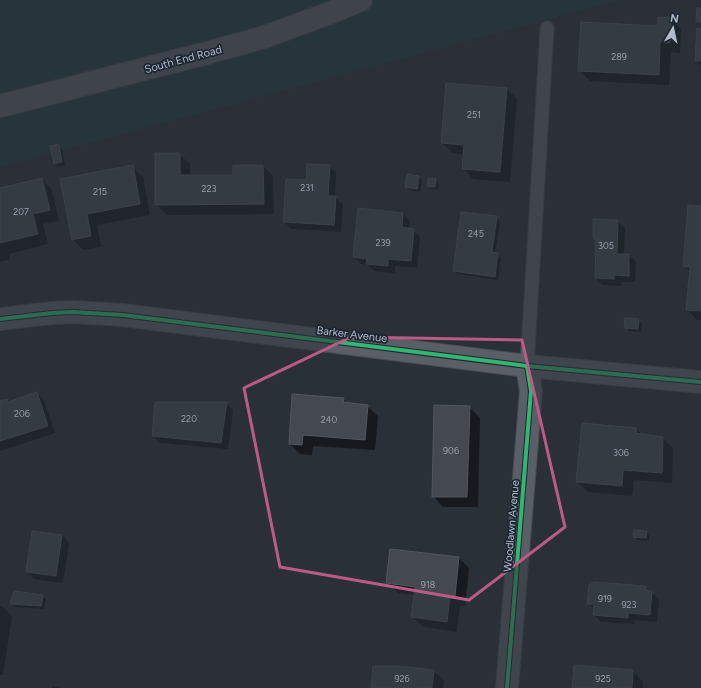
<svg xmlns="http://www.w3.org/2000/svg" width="701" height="688" viewBox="0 0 701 688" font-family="Figtree,sans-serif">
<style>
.green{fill:#273a3e}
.shadow{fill:#0007}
.building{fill:#444950;stroke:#52575f}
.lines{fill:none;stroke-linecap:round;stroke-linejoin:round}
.service-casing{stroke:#484c53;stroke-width:15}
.minor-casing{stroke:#484c53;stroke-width:24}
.tertiary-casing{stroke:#484c53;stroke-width:24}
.secondary-casing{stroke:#484c53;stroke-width:24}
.service{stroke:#5a5e66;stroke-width:13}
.minor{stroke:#5a5e66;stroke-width:22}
.tertiary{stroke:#5a5e66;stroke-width:22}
.secondary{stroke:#595d64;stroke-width:22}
.cycleway-casing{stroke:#1d2633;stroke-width:6}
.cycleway{stroke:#33b770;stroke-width:4}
.marked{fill:none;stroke:#bc5a87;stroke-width:3;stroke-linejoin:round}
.labels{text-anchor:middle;stroke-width:3.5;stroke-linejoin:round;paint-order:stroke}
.number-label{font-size:9px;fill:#989fab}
.street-label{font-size:11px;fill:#b4bcc9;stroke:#1d2633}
</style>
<rect width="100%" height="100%" fill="#2a3038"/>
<path class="green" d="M 0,0 L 619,0 L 0,167 Z"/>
<g class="shadow">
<path d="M 671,19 L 681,29 L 680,53 L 671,52 L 669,85 L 590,81 L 579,70 L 659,27 Z"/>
<path d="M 701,30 L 701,66 L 696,61 Z"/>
<path d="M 506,88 L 517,99 L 510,182 L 473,179 L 463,168 L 464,154 L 453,153 L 442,143 Z"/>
<path d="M 58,145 L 62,149 L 65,165 L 58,167 L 54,163 Z"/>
<path d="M 179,154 L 190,164 L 190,176 L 234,176 L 263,166 L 273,176 L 274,214 L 167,215 L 156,204 Z"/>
<path d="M 329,165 L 336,173 L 335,197 L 343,204 L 341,232 L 292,229 L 284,222 L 307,181 Z"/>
<path d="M 132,167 L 143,177 L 150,215 L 97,225 L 101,247 L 83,250 L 73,239 L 61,180 Z"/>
<path d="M 418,177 L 422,180 L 420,192 L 410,190 L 406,187 Z"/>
<path d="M 42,179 L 52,190 L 59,221 L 43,224 L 48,244 L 9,254 L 10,259 L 0,262 L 0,189 Z"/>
<path d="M 436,180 L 439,183 L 438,190 L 431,189 L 428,186 Z"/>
<path d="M 701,207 L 701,320 L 697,320 L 687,309 L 691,272 L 684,265 Z"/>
<path d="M 403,214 L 410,221 L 409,229 L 413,230 L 420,237 L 417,268 L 395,266 L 395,273 L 374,271 L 368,265 L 361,264 L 354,257 Z"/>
<path d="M 496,217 L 500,221 L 495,254 L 497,254 L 501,258 L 498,280 L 458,274 L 454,271 Z"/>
<path d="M 617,221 L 625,228 L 624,255 L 629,255 L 636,262 L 635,282 L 621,282 L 621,286 L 603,285 L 596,278 L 597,242 L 594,238 Z"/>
<path d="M 639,320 L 642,323 L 641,332 L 629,331 L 626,327 Z"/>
<path d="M 37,393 L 44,400 L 55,433 L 0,451 L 0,402 L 7,400 L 10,402 Z"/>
<path d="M 343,399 L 348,404 L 367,406 L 378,416 L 375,450 L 313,446 L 312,455 L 300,454 L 290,444 Z"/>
<path d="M 226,403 L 233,410 L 228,449 L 160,443 L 153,436 Z"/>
<path d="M 469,407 L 480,418 L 478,507 L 443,507 L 433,496 Z"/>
<path d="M 636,429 L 641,434 L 662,438 L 673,448 L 672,483 L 634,480 L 632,496 L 588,492 L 577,482 Z"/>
<path d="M 646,532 L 649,535 L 649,541 L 638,540 L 634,536 Z"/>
<path d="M 62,535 L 69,543 L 63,583 L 34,579 L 27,572 Z"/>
<path d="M 459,558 L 469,568 L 465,606 L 460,606 L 457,632 L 423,627 L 412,617 L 415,595 L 398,593 L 387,583 Z"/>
<path d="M 645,587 L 659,599 L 657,622 L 634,620 L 635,624 L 601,622 L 594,615 L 594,610 L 588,603 Z"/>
<path d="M 42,596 L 46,599 L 44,609 L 15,607 L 11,604 Z"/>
<path d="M 0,606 L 2,606 L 12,617 L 3,675 L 0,675 Z"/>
<path d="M 434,671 L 444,681 L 443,688 L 372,688 Z"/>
<path d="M 633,671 L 643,682 L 643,688 L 573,688 Z"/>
<path d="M 52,686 L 61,688 L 52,688 Z"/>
</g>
<g class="building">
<path d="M 697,8 L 701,8 L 701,22 L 696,21 Z"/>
<path d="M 658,17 L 671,18 L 670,43 L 660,42 L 659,75 L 578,71 L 581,22 L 658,26 Z"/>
<path d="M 697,28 L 701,29 L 701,61 L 695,61 Z"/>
<path d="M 446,83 L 507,88 L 500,172 L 462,169 L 464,145 L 441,143 Z"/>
<path d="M 59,144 L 62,162 L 54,164 L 50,146 Z"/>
<path d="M 155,153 L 180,153 L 180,175 L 233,175 L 233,165 L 263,165 L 264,204 L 155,205 Z"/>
<path d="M 307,164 L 330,165 L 328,196 L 336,196 L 334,225 L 283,222 L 286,179 L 306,180 Z"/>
<path d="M 133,165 L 140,204 L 87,214 L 91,236 L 72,240 L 60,179 Z"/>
<path d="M 407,174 L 419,176 L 417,189 L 405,187 Z"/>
<path d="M 42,178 L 50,210 L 33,214 L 38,234 L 0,243 L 0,188 Z"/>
<path d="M 428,178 L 436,179 L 435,187 L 427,186 Z"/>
<path d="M 688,205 L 701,206 L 701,311 L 686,310 L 690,267 L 683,266 Z"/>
<path d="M 358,208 L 403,213 L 402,227 L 414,229 L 411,261 L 388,259 L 388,266 L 366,264 L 367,259 L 353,257 Z"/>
<path d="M 461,212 L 497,216 L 492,252 L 498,253 L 495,277 L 453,271 Z"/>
<path d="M 593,219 L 618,220 L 617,254 L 629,254 L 629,276 L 614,275 L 614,279 L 595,278 L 596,239 L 593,239 Z"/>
<path d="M 624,318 L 639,319 L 638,329 L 625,328 Z"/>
<path d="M 37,392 L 48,426 L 0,441 L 0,401 L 7,399 L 8,402 Z"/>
<path d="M 292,394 L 344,398 L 343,402 L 368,405 L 365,440 L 303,435 L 302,445 L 289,444 Z"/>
<path d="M 155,402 L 227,402 L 221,443 L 152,436 Z"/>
<path d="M 434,405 L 470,406 L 467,497 L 432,497 Z"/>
<path d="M 582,423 L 636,428 L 636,433 L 663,437 L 662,473 L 623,470 L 622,486 L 576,482 Z"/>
<path d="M 634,530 L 647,531 L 646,538 L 633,537 Z"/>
<path d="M 32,531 L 62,535 L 56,576 L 26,572 Z"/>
<path d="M 390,549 L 459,557 L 455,596 L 450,595 L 447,622 L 411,617 L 415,587 L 386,583 Z"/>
<path d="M 595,582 L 646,586 L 646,590 L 652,591 L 650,615 L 628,613 L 628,618 L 593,615 L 594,604 L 587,604 L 589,585 Z"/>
<path d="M 14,591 L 43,595 L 41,606 L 10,604 Z"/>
<path d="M 574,665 L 633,670 L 632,688 L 572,688 Z"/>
<path d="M 373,666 L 399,666 L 434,670 L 432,688 L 371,688 Z"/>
</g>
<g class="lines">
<defs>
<path id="service" d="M 527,366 L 547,28"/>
<path id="minor" d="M 507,688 L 531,391 L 527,366"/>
<path id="tertiary" d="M 0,319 L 52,313 L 73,312 L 123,315 L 527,366 L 701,382"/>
<path id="secondary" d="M 0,106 L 207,53 L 264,37 L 330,13 L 361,0"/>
</defs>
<use href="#service" class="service-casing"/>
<use href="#minor" class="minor-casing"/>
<use href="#tertiary" class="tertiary-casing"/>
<use href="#secondary" class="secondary-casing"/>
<use href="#service" class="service"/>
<use href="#minor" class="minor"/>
<use href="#tertiary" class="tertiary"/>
<use href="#secondary" class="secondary"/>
<defs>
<g id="cycleway">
<path d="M 0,319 L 52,313 L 73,312 L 123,315 L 527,366 L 701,382"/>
<path d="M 507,688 L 531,391 L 527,366"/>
</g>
</defs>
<use href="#cycleway" class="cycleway-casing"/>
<use href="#cycleway" class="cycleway"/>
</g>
<path d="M0 0H701V688H0ZM 351,337 L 522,340 L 565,527 L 469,600 L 280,567 L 244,388 Z" fill="#2a3038" fill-opacity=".55" fill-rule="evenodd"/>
<path class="marked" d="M 351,337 L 522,340 L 565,527 L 469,600 L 280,567 L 244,388 Z"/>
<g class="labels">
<g class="number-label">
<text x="619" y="60">289</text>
<text x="474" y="118">251</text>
<text x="307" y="191">231</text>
<text x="209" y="192">223</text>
<text x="100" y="195">215</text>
<text x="21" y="215">207</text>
<text x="476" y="237">245</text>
<text x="383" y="246">239</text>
<text x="606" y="249">305</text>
<text x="22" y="417">206</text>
<text x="189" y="422">220</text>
<text x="329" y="423">240</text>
<text x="451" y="454">906</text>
<text x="621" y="456">306</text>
<text x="428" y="588">918</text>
<text x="605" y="602">919</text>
<text x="629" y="608">923</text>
<text x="402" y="682">926</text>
<text x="603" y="682">925</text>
</g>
<g class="street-label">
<text transform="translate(183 59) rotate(-15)" y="4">South End Road</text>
<text transform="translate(352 334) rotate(7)" y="4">Barker Avenue</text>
<text transform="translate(511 526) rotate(-85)" y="4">Woodlawn Avenue</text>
</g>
</g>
<g transform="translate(673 28) rotate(9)" stroke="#1d2633" stroke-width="3" paint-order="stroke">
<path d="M0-3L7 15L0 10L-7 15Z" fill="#b4bcc9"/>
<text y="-6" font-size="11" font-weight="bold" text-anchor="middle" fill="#b4bcc9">N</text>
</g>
</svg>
